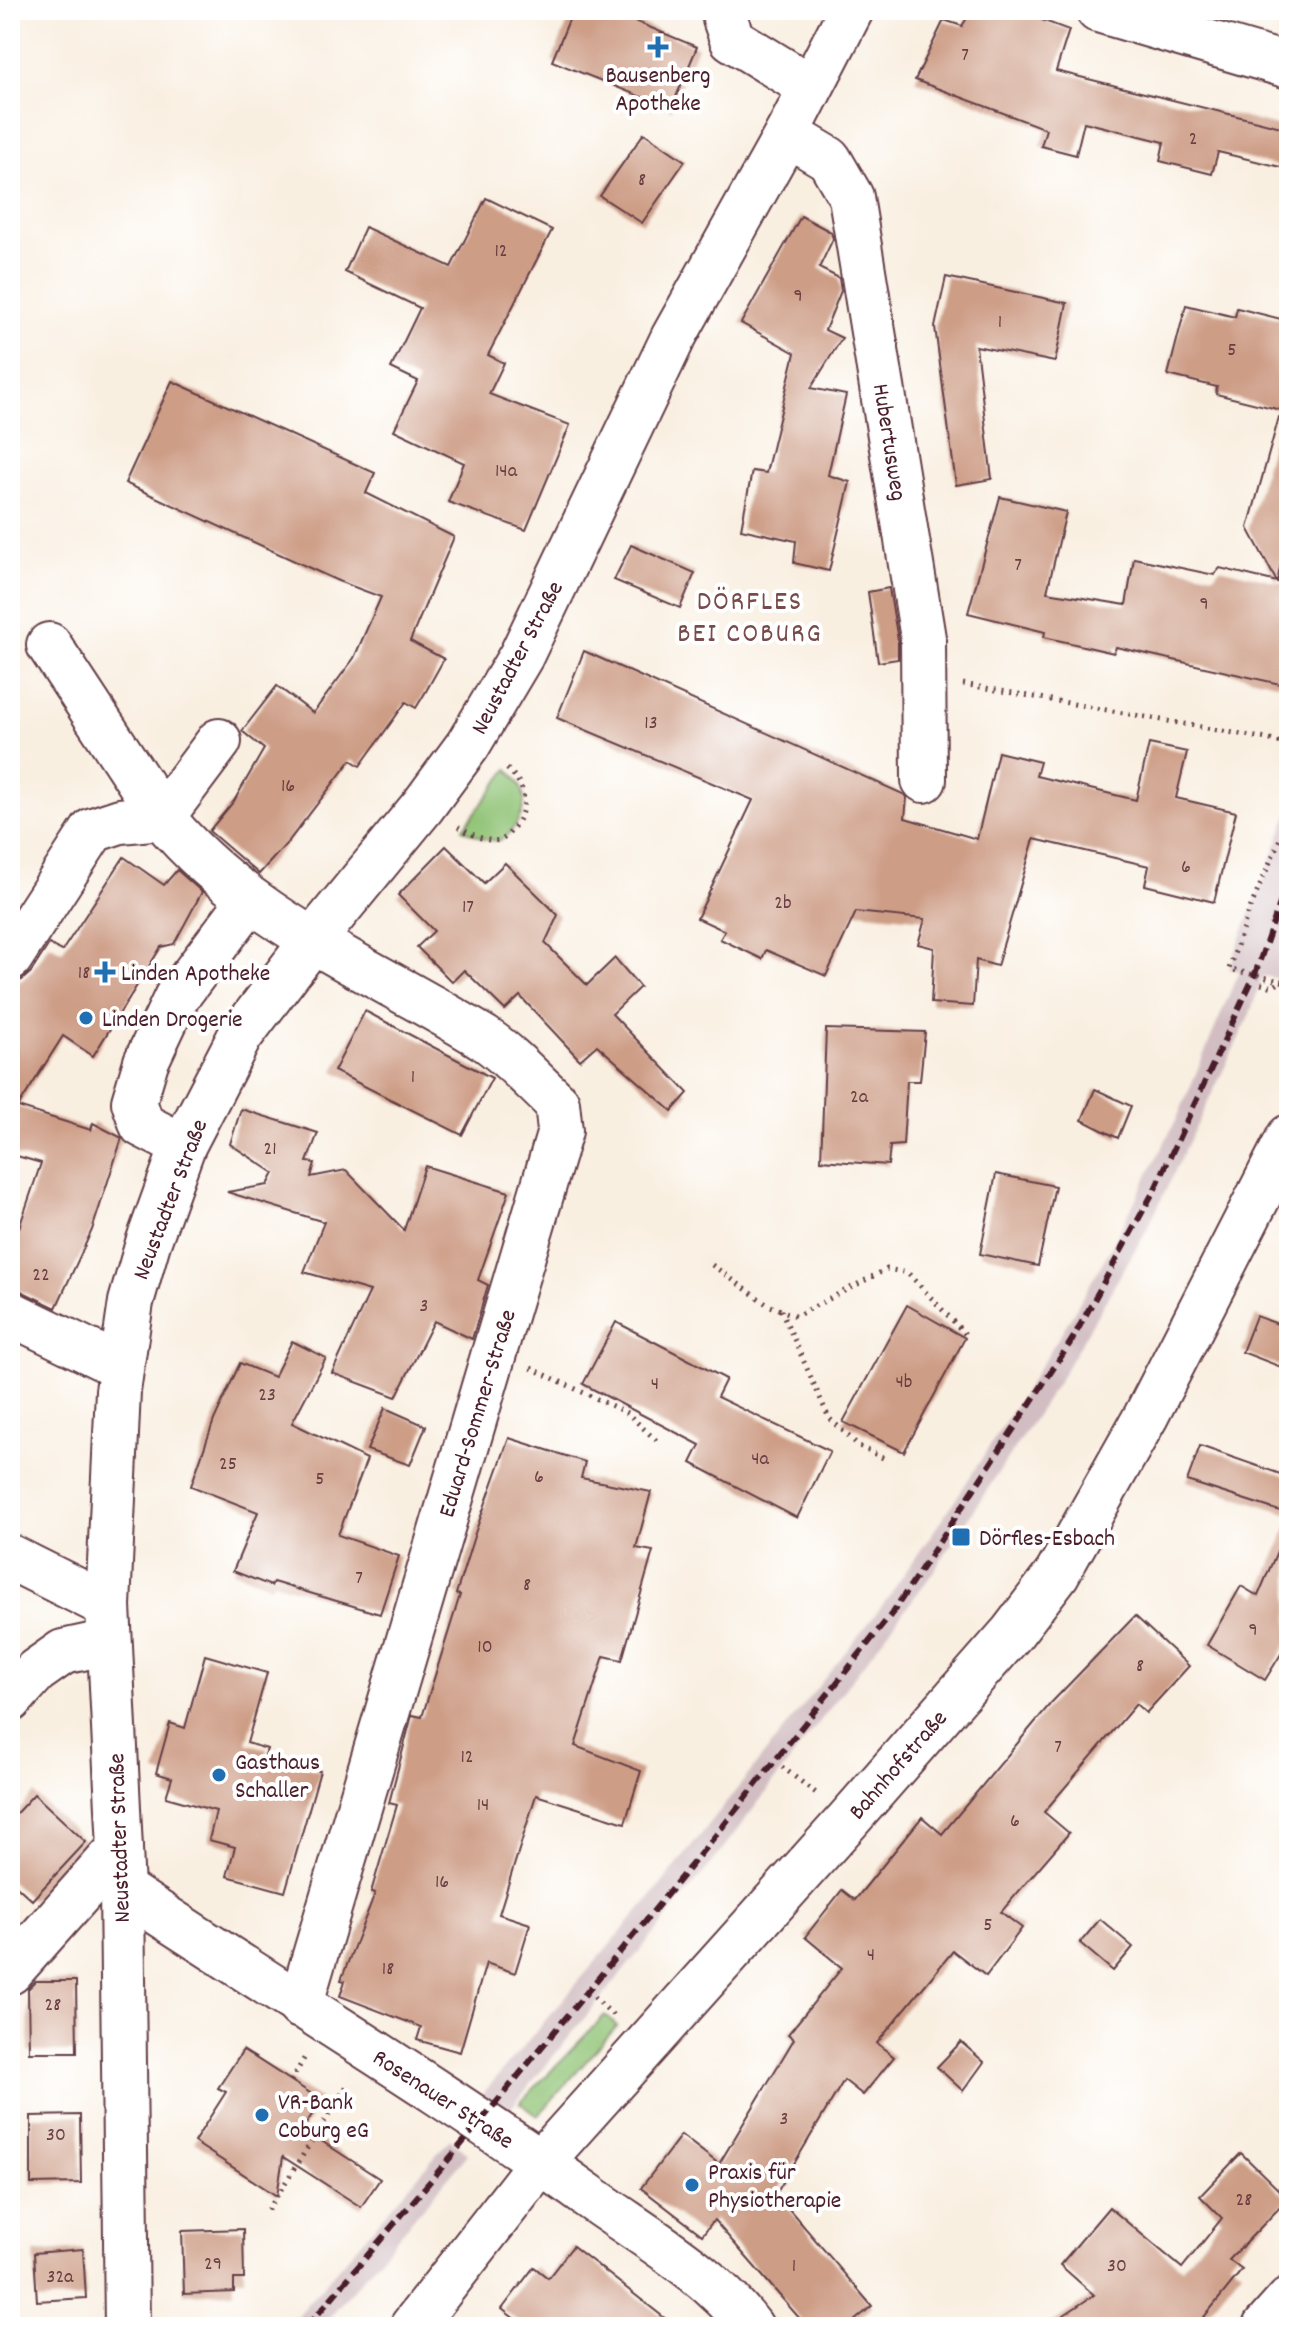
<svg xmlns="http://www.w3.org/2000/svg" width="1299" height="2337" viewBox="0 0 1299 2337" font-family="Dekko,sans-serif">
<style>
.industrial{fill:#d2bec2}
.green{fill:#8fc375;stroke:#6c7150;stroke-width:2}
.building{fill:#cd9d86}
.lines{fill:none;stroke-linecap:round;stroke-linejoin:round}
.minor-casing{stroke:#643e46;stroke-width:48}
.path{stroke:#643e46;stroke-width:5;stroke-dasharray:2 6;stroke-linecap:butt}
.minor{stroke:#fff;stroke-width:44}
.rail{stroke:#4a1f2b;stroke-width:6;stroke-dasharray:12 6;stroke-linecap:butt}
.poi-dot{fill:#1f6fb2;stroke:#fff;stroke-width:3}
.labels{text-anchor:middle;stroke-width:8;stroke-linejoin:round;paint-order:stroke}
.number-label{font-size:20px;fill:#6b3e42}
.poi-label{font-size:24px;fill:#4a1f2b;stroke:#fff;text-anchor:start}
.street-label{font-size:24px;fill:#4a1f2b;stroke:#fff}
.quarter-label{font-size:28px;letter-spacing:2px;fill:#784b4b;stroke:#fff}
</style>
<rect width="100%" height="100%" fill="#fff"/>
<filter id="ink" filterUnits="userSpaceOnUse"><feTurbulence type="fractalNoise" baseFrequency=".0125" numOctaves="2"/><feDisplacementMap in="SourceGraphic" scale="16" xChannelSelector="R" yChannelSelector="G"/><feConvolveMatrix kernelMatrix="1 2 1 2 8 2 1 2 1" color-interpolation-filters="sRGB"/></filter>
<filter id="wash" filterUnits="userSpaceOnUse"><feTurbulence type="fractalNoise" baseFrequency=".006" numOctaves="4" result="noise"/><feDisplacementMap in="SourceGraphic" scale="32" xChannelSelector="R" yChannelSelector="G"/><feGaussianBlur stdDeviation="1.8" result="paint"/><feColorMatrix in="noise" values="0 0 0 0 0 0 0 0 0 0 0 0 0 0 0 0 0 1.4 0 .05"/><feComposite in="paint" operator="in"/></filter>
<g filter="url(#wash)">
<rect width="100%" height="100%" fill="#f9efe1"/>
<g class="industrial">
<path d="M 1289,812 L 1289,966 L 1283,966 L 1279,979 L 1263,976 L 1248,1019 L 1147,1229 L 1060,1379 L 929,1578 L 716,1858 L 506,2114 L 479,2098 L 661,1885 L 882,1606 L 956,1499 L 1062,1332 L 1112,1246 L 1178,1116 L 1239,971 L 1229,969 Z"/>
<path d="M 450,2139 L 468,2154 L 321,2327 L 287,2327 Z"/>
</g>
<g class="green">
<path d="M 508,769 C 526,788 530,805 514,827 C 510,832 507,838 500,840 C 488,843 473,834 463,829 Z"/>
<path d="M 605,2015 L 617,2026 L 538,2116 L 520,2103 Z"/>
</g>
<g id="blocks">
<g class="building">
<path d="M 573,10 L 608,10 L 697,47 L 671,109 L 552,61 Z"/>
<path d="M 972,10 L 1015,10 L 1069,30 L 1056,71 L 1289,129 L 1289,169 L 1218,152 L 1212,174 L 1160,161 L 1164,142 L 1084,122 L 1076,155 L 1041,146 L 1046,129 L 915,80 L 944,20 L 962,26 Z"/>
<path d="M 644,133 L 685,161 L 642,223 L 600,196 Z"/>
<path d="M 486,198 L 552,230 L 488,355 L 504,363 L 489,394 L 570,425 L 526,530 L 448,502 L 464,463 L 394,430 L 418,381 L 391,368 L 420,308 L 345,272 L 365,227 L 451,267 Z"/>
<path d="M 801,216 L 831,232 L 833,239 L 819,268 L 839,278 L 841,291 L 825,330 L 842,338 L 811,388 L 846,395 L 828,475 L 850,482 L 829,571 L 794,563 L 796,541 L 741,529 L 752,471 L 766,473 L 795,353 L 741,323 Z"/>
<path d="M 946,277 L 1067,303 L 1055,362 L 976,346 L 992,479 L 956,485 L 935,327 Z"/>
<path d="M 1186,305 L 1235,317 L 1237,308 L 1289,321 L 1289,412 L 1216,394 L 1217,387 L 1168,375 Z"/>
<path d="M 172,381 L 375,473 L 366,493 L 454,537 L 410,641 L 444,659 L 425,693 L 416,708 L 406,702 L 360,766 L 351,760 L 288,842 L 259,874 L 209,831 L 234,801 L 264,749 L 242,731 L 277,686 L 313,713 L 354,658 L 381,597 L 338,581 L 125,483 Z"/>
<path d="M 1279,417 L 1289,418 L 1289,526 L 1277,582 L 1289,584 L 1289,686 L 1116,647 L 1114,653 L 1044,637 L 1045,632 L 968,613 L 1000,497 L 1066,512 L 1047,592 L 1126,605 L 1134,558 L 1214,575 L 1220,568 L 1277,582 L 1248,528 Z"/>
<path d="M 631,545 L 695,573 L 680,608 L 614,580 Z"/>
<path d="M 889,588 L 898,640 L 898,659 L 878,662 L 868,592 Z"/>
<path d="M 584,651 L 903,794 L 907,797 L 905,818 L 977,839 L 998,752 L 1040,762 L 1036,776 L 1136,800 L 1149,744 L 1187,752 L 1176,798 L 1236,812 L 1214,902 L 1145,885 L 1149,866 L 1034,839 L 997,966 L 976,960 L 973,1006 L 931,1003 L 934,948 L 918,944 L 925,919 L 856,912 L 826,976 L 766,950 L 762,959 L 720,939 L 725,931 L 697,918 L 753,800 L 557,718 Z"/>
<path d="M 446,846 L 484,883 L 505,863 L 558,915 L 545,943 L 587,985 L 615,958 L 640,987 L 612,1014 L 688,1093 L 672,1111 L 597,1045 L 580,1060 L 520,996 L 505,1010 L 464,970 L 452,982 L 417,947 L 434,931 L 398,895 Z"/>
<path d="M 124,857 L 164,885 L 177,870 L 202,892 L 174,944 L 161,947 L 93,1056 L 63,1036 L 18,1107 L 91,1130 L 93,1123 L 122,1138 L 92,1230 L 56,1308 L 21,1291 L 10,1288 L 10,1224 L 19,1228 L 41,1163 L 10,1154 L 10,990 L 15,982 L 22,980 L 31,972 L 49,944 L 62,951 Z"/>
<path d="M 365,1011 L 492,1078 L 462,1135 L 334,1071 Z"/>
<path d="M 826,1029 L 925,1032 L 920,1081 L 907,1081 L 903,1145 L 890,1146 L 888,1165 L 821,1160 Z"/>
<path d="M 1095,1089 L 1131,1106 L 1118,1138 L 1082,1120 Z"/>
<path d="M 241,1109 L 318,1133 L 307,1162 L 315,1163 L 311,1177 L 346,1170 L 404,1230 L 425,1166 L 509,1192 L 478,1280 L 488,1285 L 472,1339 L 434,1321 L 396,1397 L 332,1373 L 370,1291 L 304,1272 L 324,1222 L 227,1192 L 268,1185 L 274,1173 L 230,1144 Z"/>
<path d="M 996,1174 L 1055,1186 L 1038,1266 L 980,1254 Z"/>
<path d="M 907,1305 L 965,1338 L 904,1452 L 843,1422 Z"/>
<path d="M 1256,1316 L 1289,1328 L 1289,1370 L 1242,1352 Z"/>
<path d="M 616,1322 L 726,1379 L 717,1397 L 830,1451 L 797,1518 L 691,1463 L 700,1445 L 583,1384 Z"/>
<path d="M 292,1341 L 326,1358 L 292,1423 L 367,1459 L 338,1535 L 399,1556 L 380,1614 L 273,1582 L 271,1586 L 233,1571 L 258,1512 L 191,1486 L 214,1420 L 240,1363 L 274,1377 Z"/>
<path d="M 385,1408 L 426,1426 L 410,1465 L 367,1450 Z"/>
<path d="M 509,1438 L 585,1462 L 581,1478 L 651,1492 L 636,1548 L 653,1551 L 622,1660 L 604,1656 L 575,1746 L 641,1771 L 625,1823 L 536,1795 L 499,1914 L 530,1924 L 515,1973 L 486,1963 L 460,2052 L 417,2040 L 421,2027 L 340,1996 L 345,1981 L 341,1980 L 375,1893 L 371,1892 L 397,1805 L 389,1803 L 412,1715 L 422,1717 L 460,1595 L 456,1594 L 475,1533 Z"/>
<path d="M 1200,1446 L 1289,1477 L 1289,1514 L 1187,1481 Z"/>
<path d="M 1289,1523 L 1289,1641 L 1265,1680 L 1207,1645 L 1241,1586 L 1258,1596 Z"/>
<path d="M 1135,1616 L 1189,1666 L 1146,1713 L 1136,1704 L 1044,1812 L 1069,1833 L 1001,1912 L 1022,1928 L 986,1976 L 953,1951 L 877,2043 L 894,2057 L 863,2095 L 844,2080 L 776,2194 L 872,2306 L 847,2327 L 807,2327 L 714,2220 L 702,2235 L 641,2188 L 681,2135 L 719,2164 L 794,2039 L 788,2034 L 842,1968 L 805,1937 L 842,1890 L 855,1900 L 922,1817 L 942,1834 L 1051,1703 Z"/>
<path d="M 205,1655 L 267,1673 L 247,1743 L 267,1749 L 265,1755 L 320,1771 L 285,1892 L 227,1876 L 235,1847 L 209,1840 L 216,1811 L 166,1797 L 172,1778 L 156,1773 L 170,1723 L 185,1728 Z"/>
<path d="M 34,1794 L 86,1842 L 32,1900 L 10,1880 L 10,1820 Z"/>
<path d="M 1100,1919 L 1133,1947 L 1113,1971 L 1080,1943 Z"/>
<path d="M 36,1981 L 76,1981 L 77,2052 L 29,2052 L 28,1989 Z"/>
<path d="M 961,2042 L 984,2062 L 963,2091 L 937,2067 Z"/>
<path d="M 243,2050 L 321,2100 L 303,2129 L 380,2179 L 361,2207 L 283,2157 L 277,2196 L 194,2142 L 226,2092 L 218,2088 Z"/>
<path d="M 80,2115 L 81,2183 L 31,2184 L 31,2116 Z"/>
<path d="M 1241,2153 L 1288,2199 L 1229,2260 L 1242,2270 L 1196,2327 L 1046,2327 L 1094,2295 L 1060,2265 L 1109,2207 L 1182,2268 L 1222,2218 L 1200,2196 Z"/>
<path d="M 243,2229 L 244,2279 L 234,2279 L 234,2292 L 184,2294 L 182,2231 Z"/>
<path d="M 573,2246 L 676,2327 L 525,2327 L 502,2309 L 534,2267 L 548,2278 Z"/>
<path d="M 83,2249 L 86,2298 L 37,2301 L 34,2253 Z"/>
</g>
</g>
</g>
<g filter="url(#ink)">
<use href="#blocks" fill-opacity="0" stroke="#643e46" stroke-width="2"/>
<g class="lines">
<defs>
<g id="minor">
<path d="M 725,10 L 725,19 L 732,39 L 810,87"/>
<path d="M 1098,10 L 1289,66"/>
<path d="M 787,134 L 829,159 L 851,197 L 923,638 L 924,780"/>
<path d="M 49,645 L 162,817 L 219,741"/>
<path d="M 10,958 L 93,830 L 120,821 L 162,817 C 246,920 373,969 484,1038 C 510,1055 534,1082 557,1103 L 560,1131 L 300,2006"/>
<path d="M 183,1146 L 142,1125 L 134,1102 L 146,1062 L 176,998 L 249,901"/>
<path d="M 10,1313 L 121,1367"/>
<path d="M 10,1557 L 108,1606"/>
<path d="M 10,1700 L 36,1671 L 63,1652 L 109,1642"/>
<path d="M 122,1889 C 278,1992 439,2089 591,2198 C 646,2237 710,2273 751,2327"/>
<path d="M 10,1972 L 120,1848"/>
<path d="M 127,2327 L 122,1889 L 108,1606 L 118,1391 L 131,1302 L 148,1243 L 183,1146 L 240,1036 L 313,940 L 423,806 L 468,745 L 521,656 L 673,338 L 787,134 L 851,10"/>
<path d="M 412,2327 L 541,2162 L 849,1819 L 1012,1633 L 1057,1574 L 1146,1416 L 1289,1137"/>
<path d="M 1265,2327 L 1289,2300"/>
</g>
</defs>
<use href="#minor" class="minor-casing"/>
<g class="path">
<path d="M 963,684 L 1267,739 L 1289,745"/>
<path d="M 1289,818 L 1249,911 L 1229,969 L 1289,983"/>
<path d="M 458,827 C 469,833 487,843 500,840 C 507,838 510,832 514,827 C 530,805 526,784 505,767"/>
<path d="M 1261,984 L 1273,987 L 1283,980"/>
<path d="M 712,1265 L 768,1305 L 796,1316 L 887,1269 L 908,1273 L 967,1336"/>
<path d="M 781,1310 L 829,1418 L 859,1446 L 887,1460"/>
<path d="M 531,1368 L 627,1413 L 657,1441"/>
<path d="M 782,1767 L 816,1793"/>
<path d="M 594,1997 L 616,2018"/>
<path d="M 291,2081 L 305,2057"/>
<path d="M 268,2210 L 348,2084"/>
</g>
<use href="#minor" class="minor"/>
<path class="rail" d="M 307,2327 L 481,2121 L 720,1830 L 893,1612 L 1072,1340 L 1155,1189 L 1255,974 L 1289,878"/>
</g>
</g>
<g class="poi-dot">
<path d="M654 35h8v8h8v8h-8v8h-8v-8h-8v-8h8z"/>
<path d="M101 960h8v8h8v8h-8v8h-8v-8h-8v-8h8z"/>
<circle cx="86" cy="1018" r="8"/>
<rect x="951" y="1527" width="20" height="20" rx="4"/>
<circle cx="219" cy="1775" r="8"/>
<circle cx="262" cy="2115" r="8"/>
<circle cx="692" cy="2185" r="8"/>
</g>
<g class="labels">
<g class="number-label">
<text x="965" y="60">7</text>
<text x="1193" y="144">2</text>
<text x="642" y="185">8</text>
<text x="501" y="256">12</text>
<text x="798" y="301">9</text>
<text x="1000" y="327">1</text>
<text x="1232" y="355">5</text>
<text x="506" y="476">14a</text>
<text x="1018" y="570">7</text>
<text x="1204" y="609">9</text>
<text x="651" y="728">13</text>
<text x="288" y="791">16</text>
<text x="1186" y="872">6</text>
<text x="783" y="908">2b</text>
<text x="468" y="912">17</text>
<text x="84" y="978">18</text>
<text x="413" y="1082">1</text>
<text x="859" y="1102">2a</text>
<text x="270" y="1154">21</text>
<text x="41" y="1280">22</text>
<text x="424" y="1311">3</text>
<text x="904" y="1387">4b</text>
<text x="655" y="1389">4</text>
<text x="267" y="1400">23</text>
<text x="760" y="1464">4a</text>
<text x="228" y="1469">25</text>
<text x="539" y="1482">6</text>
<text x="320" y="1484">5</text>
<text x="359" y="1583">7</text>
<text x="527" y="1590">8</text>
<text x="1253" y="1635">9</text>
<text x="485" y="1652">10</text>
<text x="1140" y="1671">8</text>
<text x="1058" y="1752">7</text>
<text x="467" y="1762">12</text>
<text x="483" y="1810">14</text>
<text x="1015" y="1826">6</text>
<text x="442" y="1887">16</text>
<text x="988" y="1930">5</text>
<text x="871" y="1960">4</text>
<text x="388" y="1974">18</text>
<text x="53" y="2010">28</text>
<text x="784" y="2124">3</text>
<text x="56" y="2140">30</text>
<text x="1244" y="2205">28</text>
<text x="213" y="2269">29</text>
<text x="794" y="2271">1</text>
<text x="1117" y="2271">30</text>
<text x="60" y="2282">32a</text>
</g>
<g class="poi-label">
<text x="658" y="82" text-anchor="middle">Bausenberg<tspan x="658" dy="28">Apotheke</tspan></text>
<text x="121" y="980">Linden Apotheke</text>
<text x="102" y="1026">Linden Drogerie</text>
<text x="979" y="1545">Dörfles-Esbach</text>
<text x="235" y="1769">Gasthaus<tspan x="235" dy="28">Schaller</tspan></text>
<text x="278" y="2109">VR-Bank<tspan x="278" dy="28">Coburg eG</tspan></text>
<text x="708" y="2179">Praxis für<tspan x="708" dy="28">Physiotherapie</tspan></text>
</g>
<g class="street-label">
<text transform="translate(891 442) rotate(81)" y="8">Hubertusweg</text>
<text transform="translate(516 657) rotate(-62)" y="8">Neustadter Straße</text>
<text transform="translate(169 1199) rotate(-69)" y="8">Neustadter Straße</text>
<text transform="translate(476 1413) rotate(-73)" y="8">Eduard-Sommer-Straße</text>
<text transform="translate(897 1764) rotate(-49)" y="8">Bahnhofstraße</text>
<text transform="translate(118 1838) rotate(-92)" y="8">Neustadter Straße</text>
<text transform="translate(444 2098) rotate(33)" y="8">Rosenauer Straße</text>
</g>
<g class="quarter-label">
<text x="750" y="609">DÖRFLES<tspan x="750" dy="32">BEI COBURG</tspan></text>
</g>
</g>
<rect width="1299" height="2337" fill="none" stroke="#fff" stroke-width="40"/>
</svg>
